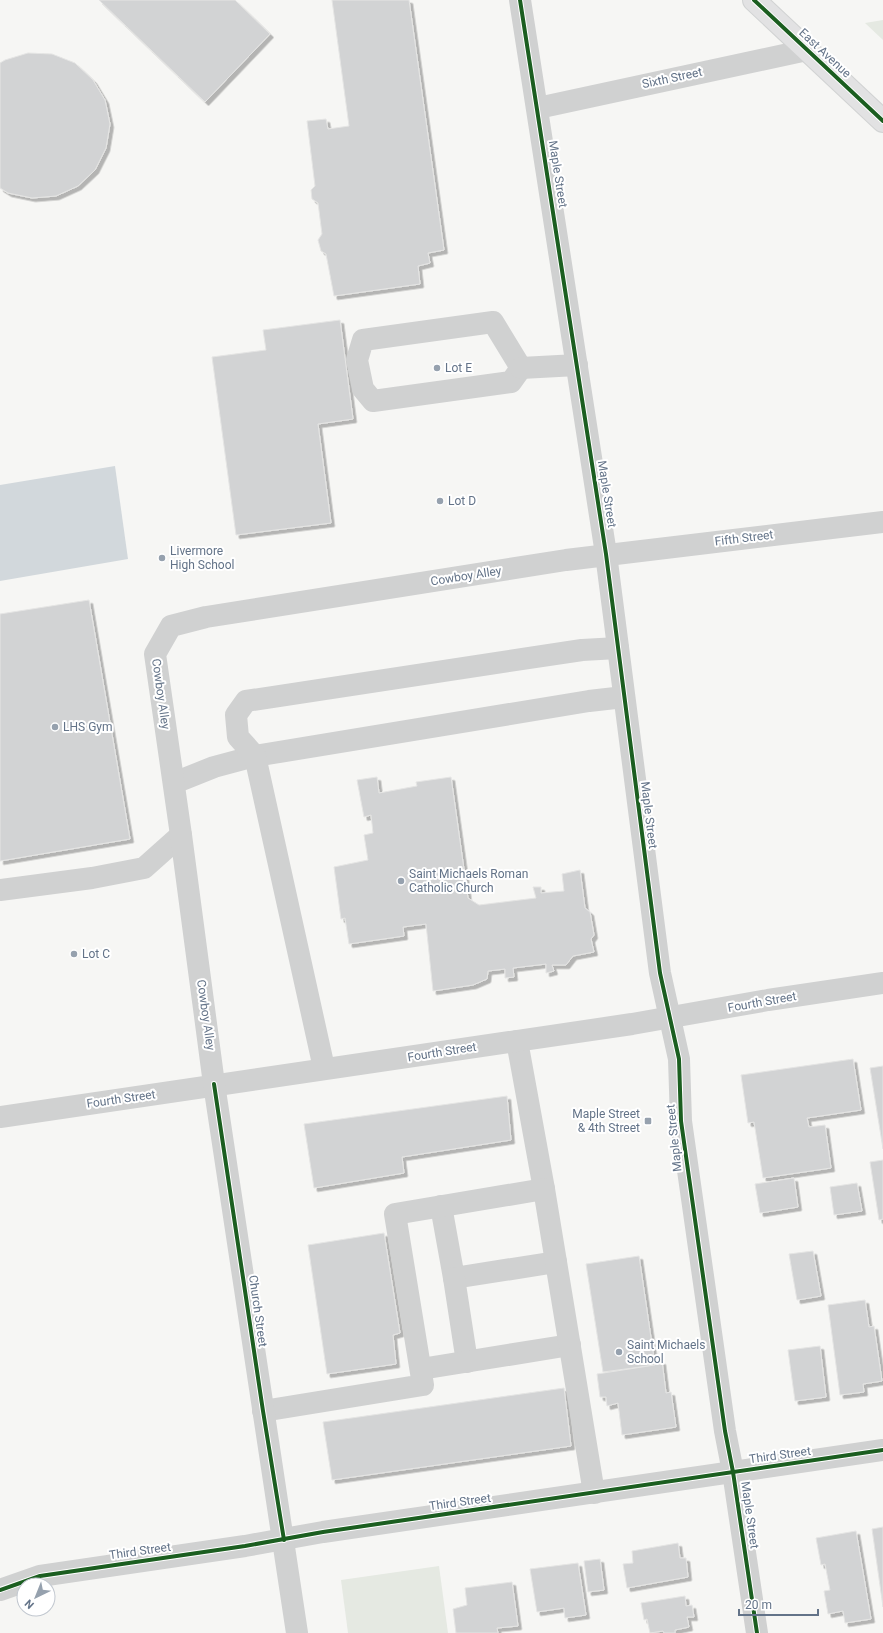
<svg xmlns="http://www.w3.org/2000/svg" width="883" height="1633" viewBox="0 0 883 1633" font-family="Roboto,sans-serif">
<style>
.green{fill:#e5e9e2}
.water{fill:#d2d8dc}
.building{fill:#d2d3d4;stroke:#e5e5e4;filter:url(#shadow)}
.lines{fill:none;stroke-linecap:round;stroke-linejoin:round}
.major-casing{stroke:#d1d3d3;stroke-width:24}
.minor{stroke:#d0d1d1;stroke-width:22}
.major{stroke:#e2e2e3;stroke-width:22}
.cycleway-casing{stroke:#fff;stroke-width:6}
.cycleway{stroke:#1b5e20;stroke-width:4}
.poi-dot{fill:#96a1ae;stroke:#fff;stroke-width:1.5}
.labels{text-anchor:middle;stroke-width:4;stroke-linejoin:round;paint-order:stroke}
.street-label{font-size:12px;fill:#637388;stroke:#fff}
.poi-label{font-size:12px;fill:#637388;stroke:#fff;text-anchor:start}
</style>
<defs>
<filter id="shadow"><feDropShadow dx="3.5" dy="3.5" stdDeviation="0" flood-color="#0004"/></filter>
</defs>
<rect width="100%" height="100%" fill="#f6f6f4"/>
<g class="green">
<path d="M 883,20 L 883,40 L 865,23 Z"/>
<path d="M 439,1566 L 448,1633 L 348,1633 L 341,1580 Z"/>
</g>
<path class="water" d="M 115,466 L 128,559 L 0,581 L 0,485 Z"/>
<g class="building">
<path d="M 99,0 L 235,0 L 270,34 L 205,102 Z"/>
<path d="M 332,0 L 409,0 L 444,250 L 428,253 L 430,263 L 418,266 L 420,284 L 334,296 L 326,254 L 321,251 L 318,240 L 322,234 L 318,203 L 312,199 L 311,190 L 315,186 L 307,121 L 326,119 L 328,129 L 349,126 Z"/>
<path d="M 28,53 L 52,54 L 75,63 L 93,80 L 105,100 L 110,124 L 106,148 L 95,170 L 78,186 L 56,196 L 32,198 L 8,193 L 0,188 L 0,63 L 5,60 Z"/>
<path d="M 340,320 L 353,419 L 318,424 L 331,523 L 236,535 L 212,357 L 266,350 L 263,330 Z"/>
<path d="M 89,600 L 130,839 L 0,861 L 0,614 Z"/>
<path d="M 377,777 L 379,793 L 417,786 L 416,782 L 451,777 L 468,898 L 479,905 L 536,898 L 533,887 L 541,887 L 541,893 L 564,891 L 562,874 L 580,870 L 585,908 L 590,912 L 594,935 L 591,939 L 594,952 L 573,956 L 566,965 L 552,965 L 554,971 L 546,973 L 546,964 L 513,968 L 514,977 L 505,978 L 505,969 L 488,971 L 487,979 L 473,985 L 433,991 L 426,924 L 403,927 L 404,936 L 349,944 L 345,918 L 341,919 L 334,867 L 368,860 L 364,835 L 373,833 L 371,815 L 364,817 L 357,780 Z"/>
<path d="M 853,1059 L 861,1110 L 807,1118 L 809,1127 L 825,1125 L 831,1168 L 763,1178 L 754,1122 L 748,1123 L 741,1075 Z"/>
<path d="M 883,1066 L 883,1149 L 870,1068 Z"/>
<path d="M 507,1096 L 511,1140 L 402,1157 L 404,1173 L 314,1188 L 304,1124 Z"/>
<path d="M 883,1160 L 883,1219 L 879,1220 L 870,1162 Z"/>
<path d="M 794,1178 L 798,1207 L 760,1213 L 755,1184 Z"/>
<path d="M 857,1183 L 862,1211 L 834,1215 L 830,1187 Z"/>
<path d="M 384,1233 L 400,1333 L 393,1335 L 396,1364 L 327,1374 L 308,1245 Z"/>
<path d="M 813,1251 L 821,1296 L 797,1300 L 789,1254 Z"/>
<path d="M 639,1256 L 655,1365 L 603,1372 L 586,1264 Z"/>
<path d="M 865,1300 L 869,1327 L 874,1326 L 882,1381 L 863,1384 L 864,1392 L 840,1395 L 828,1305 Z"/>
<path d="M 820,1346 L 826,1397 L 795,1401 L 788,1350 Z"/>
<path d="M 654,1361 L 662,1361 L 666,1393 L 671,1392 L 676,1427 L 622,1435 L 618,1403 L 607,1406 L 606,1397 L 600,1397 L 597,1374 L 655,1365 Z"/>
<path d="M 564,1388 L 571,1446 L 332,1480 L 323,1422 Z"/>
<path d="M 883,1527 L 883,1607 L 872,1529 Z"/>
<path d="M 856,1531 L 871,1619 L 845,1623 L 843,1611 L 828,1614 L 824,1591 L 830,1590 L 825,1564 L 821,1565 L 816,1538 Z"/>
<path d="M 678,1543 L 680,1558 L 686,1558 L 688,1577 L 627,1588 L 623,1564 L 633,1563 L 632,1551 Z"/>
<path d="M 600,1559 L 604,1590 L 588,1592 L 584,1561 Z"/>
<path d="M 578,1563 L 586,1615 L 565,1618 L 564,1608 L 537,1612 L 530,1569 Z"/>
<path d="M 512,1582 L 518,1626 L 497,1628 L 498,1633 L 456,1633 L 453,1609 L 467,1605 L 465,1588 Z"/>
<path d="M 685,1596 L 686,1606 L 692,1605 L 694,1617 L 687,1617 L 689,1627 L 675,1630 L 675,1633 L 664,1633 L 663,1631 L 650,1633 L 647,1619 L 644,1620 L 641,1603 Z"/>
</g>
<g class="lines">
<defs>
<path id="major" d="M 754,0 L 883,121"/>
</defs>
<use href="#major" class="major-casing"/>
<g class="minor">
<path d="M 520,0 L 606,554 L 660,973 L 679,1059 L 681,1121 L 725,1431 L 733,1472 L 757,1633"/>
<path d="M 538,108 L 807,50"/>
<path d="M 493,322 L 521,368 L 511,382 L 373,401 L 363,389 L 357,360 L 363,340 Z"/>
<path d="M 521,368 L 577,365"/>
<path d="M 174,783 L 214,767 L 255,756 L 589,701 L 624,697"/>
<path d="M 0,890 L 92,878 L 144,868 L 181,835"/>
<path d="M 517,1041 L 544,1189"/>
<path d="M 324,1068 L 255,756 L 238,737 L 236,715 L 246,701 L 582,650 L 618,648"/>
<path d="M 0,1117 L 632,1024 L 768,1000 L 883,983"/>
<path d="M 441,1206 L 454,1278 L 556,1262"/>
<path d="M 454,1278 L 467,1362"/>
<path d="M 421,1369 L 570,1345"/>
<path d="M 263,1411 L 423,1385 L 395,1214 L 544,1189 L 594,1493"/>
<path d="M 0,1590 L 40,1576 L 245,1546 L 323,1532 L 883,1450"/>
<path d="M 297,1633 L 214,1084 L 181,835 L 155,654 L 171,626 L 206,617 L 566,560 L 883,522"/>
</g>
<use href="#major" class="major"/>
<defs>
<g id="cycleway">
<path d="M 520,0 L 606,554 L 660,973 L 679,1059 L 681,1121 L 725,1431 L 733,1472 L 757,1633"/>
<path d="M 754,0 L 883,121"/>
<path d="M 214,1084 L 263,1411 L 284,1540"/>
<path d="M 0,1590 L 40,1576 L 245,1546 L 323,1532 L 883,1450"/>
</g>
</defs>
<use href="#cycleway" class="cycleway-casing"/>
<use href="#cycleway" class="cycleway"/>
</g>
<g class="poi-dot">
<circle cx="437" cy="368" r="4"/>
<circle cx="440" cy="501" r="4"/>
<circle cx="162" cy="558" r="4"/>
<circle cx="55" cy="727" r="4"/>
<circle cx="401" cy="881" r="4"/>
<circle cx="74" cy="954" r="4"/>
<rect x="644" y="1117" width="8" height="8" rx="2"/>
<circle cx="619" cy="1352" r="4"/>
</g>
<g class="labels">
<g class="street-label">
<text transform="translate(825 53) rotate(43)" y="4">East Avenue</text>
<text transform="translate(672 78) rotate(-12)" y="4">Sixth Street</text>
<text transform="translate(558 174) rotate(81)" y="4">Maple Street</text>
<text transform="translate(607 494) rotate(81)" y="4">Maple Street</text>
<text transform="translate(744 538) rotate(-7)" y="4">Fifth Street</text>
<text transform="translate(466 576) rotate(-9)" y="4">Cowboy Alley</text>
<text transform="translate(161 694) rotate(82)" y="4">Cowboy Alley</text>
<text transform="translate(649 815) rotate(83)" y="4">Maple Street</text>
<text transform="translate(762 1002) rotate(-10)" y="4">Fourth Street</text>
<text transform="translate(206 1015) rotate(82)" y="4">Cowboy Alley</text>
<text transform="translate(442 1052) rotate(-9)" y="4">Fourth Street</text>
<text transform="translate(121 1099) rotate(-8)" y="4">Fourth Street</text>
<text transform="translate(674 1138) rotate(-96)" y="4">Maple Street</text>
<text transform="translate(258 1311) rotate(82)" y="4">Church Street</text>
<text transform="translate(780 1455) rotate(-8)" y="4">Third Street</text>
<text transform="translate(460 1502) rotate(-8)" y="4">Third Street</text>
<text transform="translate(750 1515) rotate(82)" y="4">Maple Street</text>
<text transform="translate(140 1551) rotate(-8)" y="4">Third Street</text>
</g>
<g class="poi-label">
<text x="445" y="372">Lot E</text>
<text x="448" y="505">Lot D</text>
<text x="170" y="555">Livermore<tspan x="170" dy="14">High School</tspan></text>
<text x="63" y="731">LHS Gym</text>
<text x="409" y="878">Saint Michaels Roman<tspan x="409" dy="14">Catholic Church</tspan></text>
<text x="82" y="958">Lot C</text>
<text x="640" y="1118" text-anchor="end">Maple Street<tspan x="640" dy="14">&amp; 4th Street</tspan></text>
<text x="627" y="1349">Saint Michaels<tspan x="627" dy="14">School</tspan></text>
</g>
</g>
<g transform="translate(36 1597) rotate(223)"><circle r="19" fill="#ffffff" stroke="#c1c7cf"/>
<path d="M0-3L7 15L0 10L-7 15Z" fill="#96a1ae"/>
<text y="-6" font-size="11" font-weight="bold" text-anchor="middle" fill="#637388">N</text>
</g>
<path d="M739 1609v6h79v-6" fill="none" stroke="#637388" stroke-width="2"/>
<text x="745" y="1609" font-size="12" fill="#637388" stroke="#ffffff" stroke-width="3" paint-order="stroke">20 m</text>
</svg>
